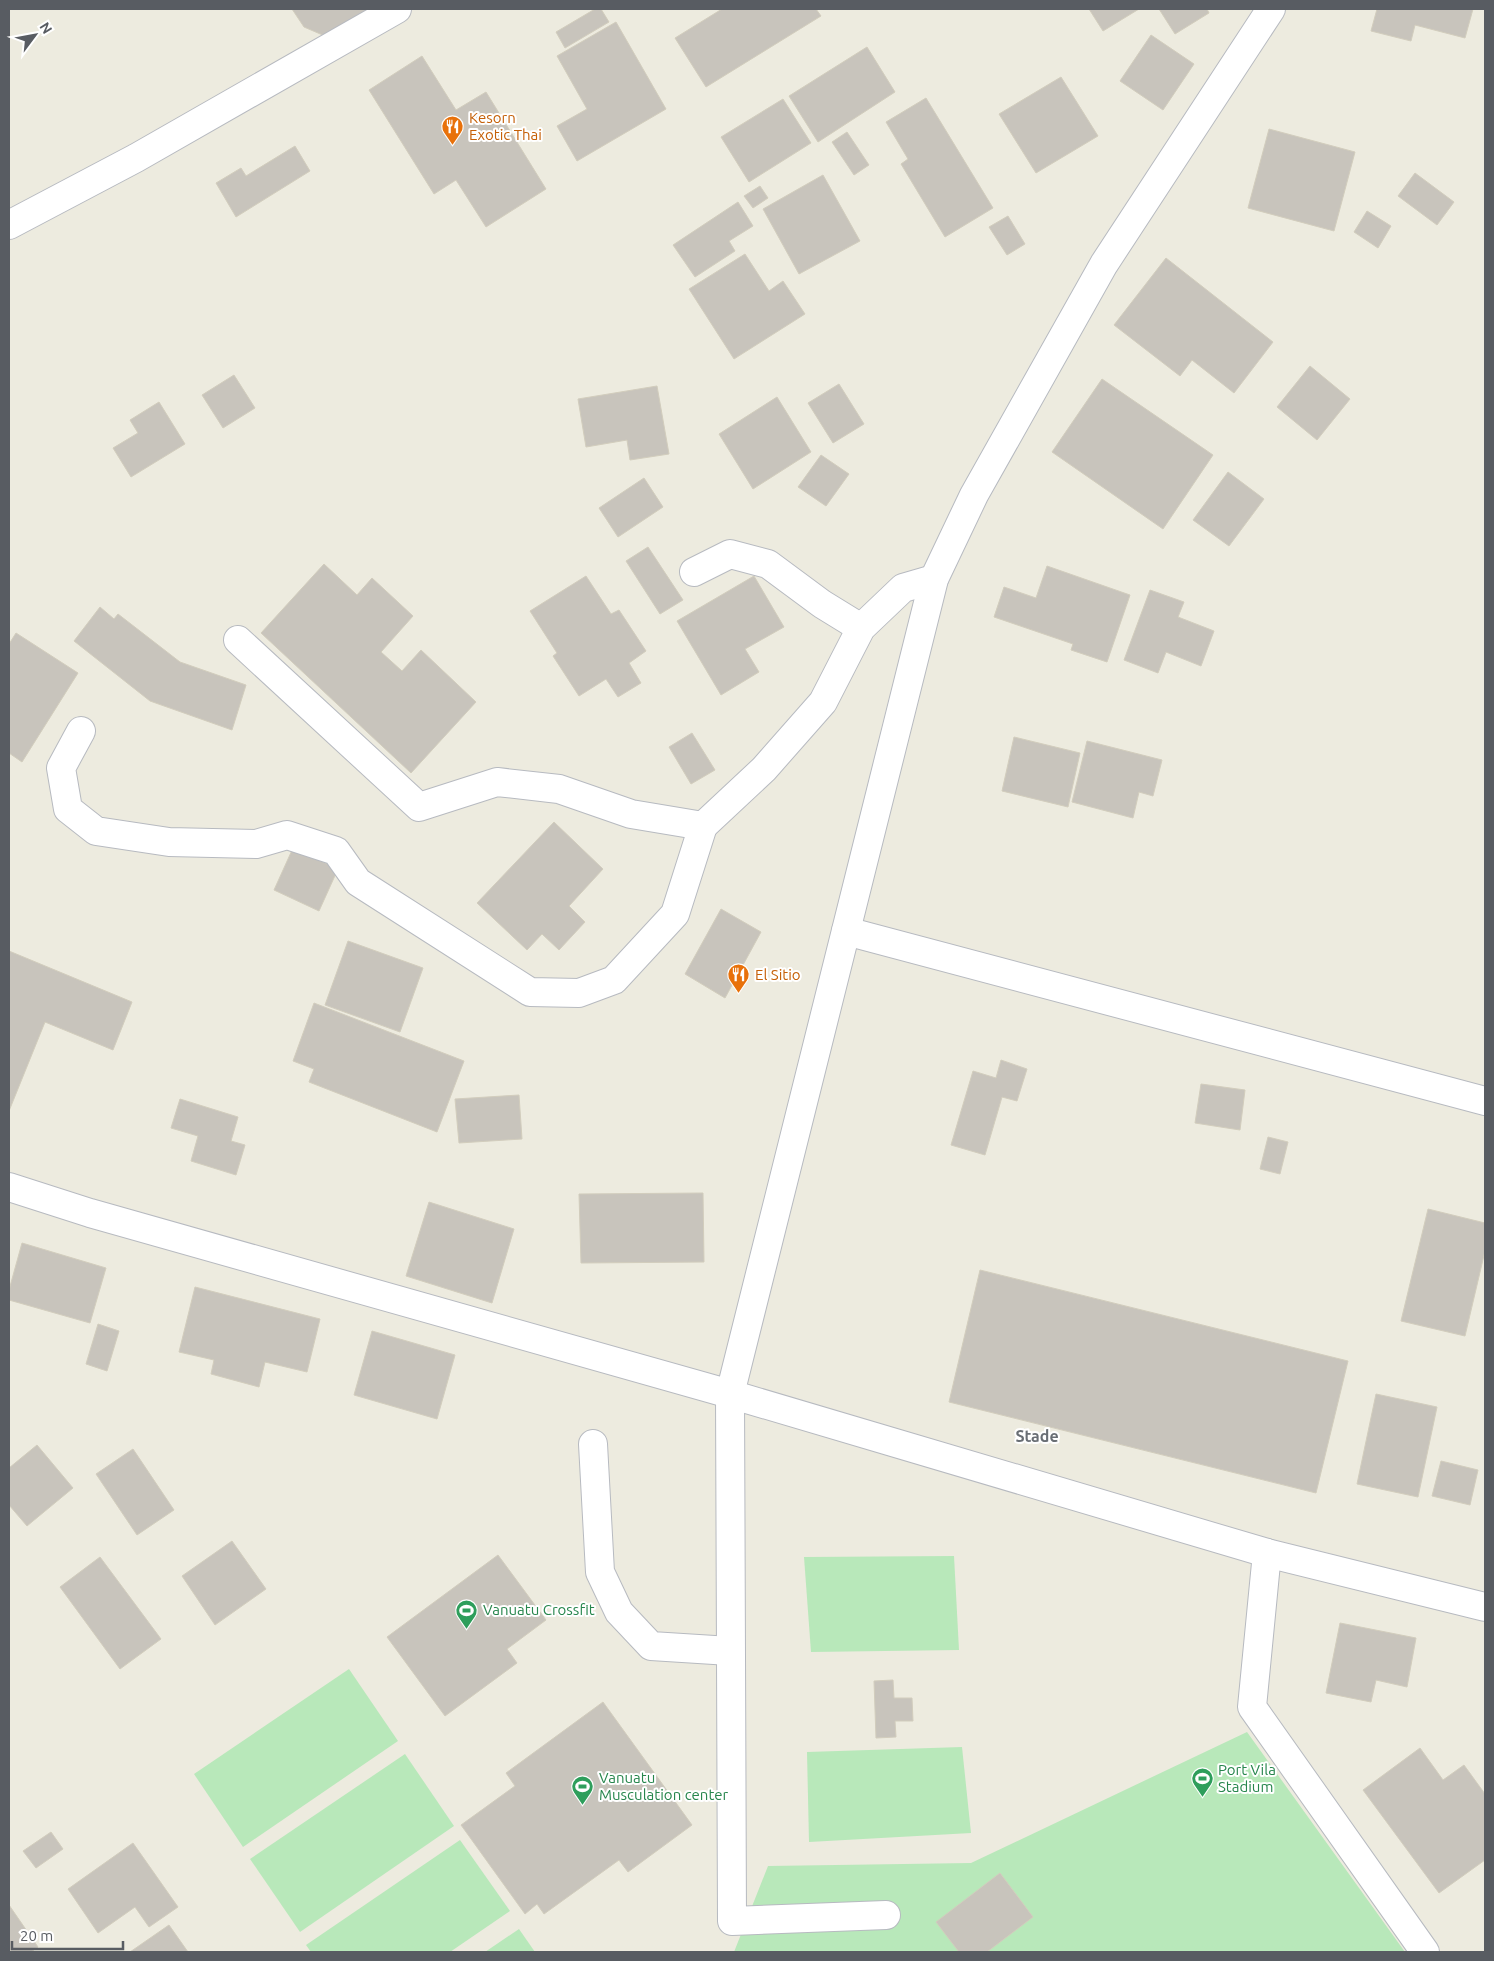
<svg xmlns="http://www.w3.org/2000/svg" width="1494" height="1961" viewBox="0 0 1494 1961" font-family="Ubuntu,sans-serif">
<style>
.grass{fill:#b8e8ba}
.building{fill:#c8c4bc;stroke:#d2cdbd}
.lines{fill:none;stroke-linecap:round;stroke-linejoin:round}
.minor-casing{stroke:#b7bac0;stroke-width:30}
.minor{stroke:#fff;stroke-width:28}
.labels{text-anchor:middle;stroke-width:4;stroke-linejoin:round;paint-order:stroke}
.food-label{font-size:15px;fill:#c56008;stroke:#fff;text-anchor:start}
.leisure-label{font-size:15px;fill:#27864d;stroke:#fff;text-anchor:start}
.neighbourhood-label{font-size:16px;font-weight:bold;fill:#696e74;stroke:#fff}
</style>
<rect width="100%" height="100%" fill="#edebdf"/>
<g class="grass">
<path d="M 954,1556 L 959,1650 L 811,1652 L 804,1557 Z"/>
<path d="M 349,1669 L 398,1741 L 243,1847 L 194,1774 Z"/>
<path d="M 1247,1732 L 1405,1952 L 734,1952 L 768,1866 L 971,1863 Z"/>
<path d="M 962,1747 L 971,1833 L 809,1842 L 807,1752 Z"/>
<path d="M 405,1754 L 454,1826 L 300,1932 L 250,1859 Z"/>
<path d="M 460,1840 L 510,1911 L 450,1952 L 311,1952 L 306,1945 Z"/>
<path d="M 519,1929 L 535,1952 L 485,1952 Z"/>
</g>
<g class="building">
<path d="M 292,9 L 370,9 L 325,36 L 304,27 Z"/>
<path d="M 595,9 L 601,9 L 609,22 L 565,48 L 556,32 Z"/>
<path d="M 722,9 L 816,9 L 821,16 L 706,87 L 675,38 Z"/>
<path d="M 1089,9 L 1139,9 L 1103,31 Z"/>
<path d="M 1159,9 L 1207,9 L 1209,13 L 1175,34 Z"/>
<path d="M 1377,9 L 1473,9 L 1465,38 L 1415,25 L 1411,41 L 1371,31 Z"/>
<path d="M 616,22 L 666,109 L 577,161 L 557,126 L 587,109 L 557,56 Z"/>
<path d="M 1151,35 L 1194,64 L 1163,110 L 1120,81 Z"/>
<path d="M 867,47 L 895,92 L 818,142 L 789,96 Z"/>
<path d="M 422,56 L 456,110 L 486,92 L 546,189 L 486,227 L 456,180 L 434,194 L 369,90 Z"/>
<path d="M 1061,77 L 1098,136 L 1036,173 L 999,114 Z"/>
<path d="M 926,98 L 993,208 L 945,237 L 901,164 L 908,159 L 886,122 Z"/>
<path d="M 783,99 L 811,143 L 749,182 L 721,137 Z"/>
<path d="M 1269,129 L 1355,152 L 1334,231 L 1248,208 Z"/>
<path d="M 847,132 L 869,165 L 854,175 L 832,142 Z"/>
<path d="M 295,146 L 310,171 L 236,217 L 216,183 L 241,168 L 246,176 Z"/>
<path d="M 1415,173 L 1454,202 L 1437,225 L 1398,196 Z"/>
<path d="M 823,175 L 860,241 L 799,274 L 763,209 Z"/>
<path d="M 760,186 L 768,198 L 753,208 L 744,196 Z"/>
<path d="M 738,202 L 753,226 L 729,241 L 735,251 L 695,277 L 673,245 Z"/>
<path d="M 1367,211 L 1391,226 L 1378,248 L 1354,232 Z"/>
<path d="M 1008,216 L 1025,244 L 1007,255 L 989,227 Z"/>
<path d="M 745,254 L 769,291 L 783,281 L 805,314 L 734,359 L 689,289 Z"/>
<path d="M 1166,258 L 1273,342 L 1234,393 L 1192,360 L 1180,376 L 1114,325 Z"/>
<path d="M 1310,366 L 1350,399 L 1317,440 L 1277,407 Z"/>
<path d="M 234,375 L 255,408 L 223,428 L 202,395 Z"/>
<path d="M 1102,379 L 1213,455 L 1163,529 L 1052,452 Z"/>
<path d="M 839,384 L 864,424 L 833,443 L 808,403 Z"/>
<path d="M 657,386 L 669,454 L 630,460 L 627,440 L 586,447 L 578,399 Z"/>
<path d="M 777,397 L 811,452 L 753,489 L 719,434 Z"/>
<path d="M 159,402 L 185,444 L 131,477 L 113,448 L 138,433 L 130,420 Z"/>
<path d="M 821,455 L 849,474 L 826,506 L 798,487 Z"/>
<path d="M 1228,472 L 1264,499 L 1229,546 L 1193,520 Z"/>
<path d="M 644,478 L 663,507 L 618,537 L 599,508 Z"/>
<path d="M 648,547 L 683,600 L 660,614 L 626,561 Z"/>
<path d="M 324,564 L 357,595 L 372,578 L 413,616 L 381,652 L 402,671 L 421,650 L 476,702 L 411,773 L 261,633 Z"/>
<path d="M 1047,566 L 1130,595 L 1107,662 L 1071,650 L 1073,644 L 994,617 L 1004,587 L 1036,598 Z"/>
<path d="M 586,576 L 611,614 L 619,610 L 646,651 L 629,663 L 641,683 L 618,697 L 606,679 L 579,696 L 553,656 L 557,653 L 530,611 Z"/>
<path d="M 754,576 L 784,627 L 745,649 L 759,672 L 721,695 L 677,621 Z"/>
<path d="M 1150,590 L 1184,602 L 1178,617 L 1214,631 L 1201,666 L 1166,652 L 1158,673 L 1124,660 Z"/>
<path d="M 100,607 L 114,619 L 118,614 L 180,662 L 246,685 L 232,730 L 150,701 L 74,641 Z"/>
<path d="M 16,633 L 78,673 L 22,762 L 9,753 L 9,644 Z"/>
<path d="M 692,733 L 715,770 L 691,784 L 669,747 Z"/>
<path d="M 1014,737 L 1080,753 L 1068,807 L 1002,791 Z"/>
<path d="M 1087,741 L 1162,760 L 1153,796 L 1139,792 L 1133,818 L 1072,802 Z"/>
<path d="M 554,822 L 603,869 L 569,906 L 585,922 L 559,950 L 542,934 L 527,950 L 477,903 Z"/>
<path d="M 293,848 L 338,869 L 319,911 L 274,890 Z"/>
<path d="M 721,909 L 761,932 L 725,998 L 685,974 Z"/>
<path d="M 348,941 L 423,968 L 400,1032 L 325,1005 Z"/>
<path d="M 9,951 L 132,1002 L 113,1050 L 45,1022 L 9,1111 Z"/>
<path d="M 314,1003 L 464,1061 L 437,1132 L 309,1082 L 314,1069 L 293,1061 Z"/>
<path d="M 1001,1060 L 1027,1069 L 1017,1101 L 1002,1097 L 985,1155 L 951,1145 L 973,1071 L 996,1078 Z"/>
<path d="M 1201,1084 L 1245,1090 L 1240,1130 L 1195,1123 Z"/>
<path d="M 519,1095 L 522,1139 L 459,1143 L 455,1099 Z"/>
<path d="M 180,1099 L 238,1117 L 231,1141 L 245,1145 L 236,1175 L 191,1161 L 198,1136 L 171,1128 Z"/>
<path d="M 1268,1137 L 1288,1142 L 1280,1174 L 1260,1169 Z"/>
<path d="M 703,1193 L 704,1262 L 581,1263 L 579,1194 Z"/>
<path d="M 429,1202 L 514,1229 L 492,1303 L 406,1276 Z"/>
<path d="M 1428,1209 L 1485,1223 L 1485,1251 L 1465,1336 L 1401,1321 Z"/>
<path d="M 22,1243 L 106,1268 L 90,1323 L 9,1300 L 9,1290 Z"/>
<path d="M 980,1270 L 1348,1361 L 1316,1493 L 949,1402 Z"/>
<path d="M 195,1287 L 320,1319 L 307,1372 L 265,1362 L 259,1387 L 211,1374 L 214,1360 L 179,1352 Z"/>
<path d="M 98,1324 L 119,1331 L 107,1371 L 86,1364 Z"/>
<path d="M 372,1331 L 455,1355 L 437,1419 L 354,1395 Z"/>
<path d="M 1376,1394 L 1437,1407 L 1418,1497 L 1357,1484 Z"/>
<path d="M 37,1445 L 73,1488 L 27,1526 L 9,1505 L 9,1468 Z"/>
<path d="M 133,1449 L 174,1510 L 137,1535 L 96,1474 Z"/>
<path d="M 1441,1461 L 1478,1470 L 1470,1505 L 1432,1496 Z"/>
<path d="M 232,1541 L 266,1589 L 215,1625 L 182,1576 Z"/>
<path d="M 498,1555 L 546,1620 L 507,1649 L 517,1663 L 445,1716 L 387,1637 Z"/>
<path d="M 100,1557 L 161,1639 L 120,1669 L 60,1587 Z"/>
<path d="M 1340,1623 L 1416,1638 L 1407,1687 L 1376,1680 L 1371,1702 L 1326,1693 Z"/>
<path d="M 893,1680 L 894,1698 L 912,1698 L 913,1721 L 895,1721 L 896,1737 L 876,1738 L 874,1681 Z"/>
<path d="M 603,1702 L 692,1825 L 628,1872 L 619,1860 L 544,1914 L 537,1904 L 525,1914 L 461,1825 L 515,1786 L 506,1773 Z"/>
<path d="M 1420,1748 L 1443,1780 L 1464,1765 L 1485,1794 L 1485,1860 L 1439,1893 L 1363,1790 Z"/>
<path d="M 51,1832 L 63,1849 L 36,1868 L 23,1851 Z"/>
<path d="M 133,1843 L 178,1907 L 149,1927 L 135,1907 L 98,1933 L 68,1889 Z"/>
<path d="M 1000,1873 L 1033,1917 L 987,1952 L 959,1952 L 936,1922 Z"/>
<path d="M 9,1905 L 38,1947 L 31,1952 L 9,1952 Z"/>
<path d="M 169,1925 L 188,1952 L 130,1952 Z"/>
</g>
<g class="lines">
<defs>
<g id="minor">
<path d="M 9,225 L 136,158 L 397,9"/>
<path d="M 694,572 L 730,554 L 768,564 L 822,604 L 861,628"/>
<path d="M 238,640 L 419,807 L 497,782 L 559,789 L 631,814 L 703,826 L 764,769 L 823,702 L 861,628 L 903,588 L 934,579"/>
<path d="M 81,731 L 61,768 L 68,809 L 96,831 L 169,842 L 256,844 L 287,835 L 336,851 L 358,882 L 530,992 L 579,993 L 614,980 L 675,914 L 703,826"/>
<path d="M 846,931 L 1485,1101"/>
<path d="M 9,1187 L 90,1213 L 730,1394 L 1267,1553 L 1485,1607"/>
<path d="M 593,1444 L 600,1572 L 619,1612 L 651,1646 L 730,1651"/>
<path d="M 1267,1553 L 1252,1707 L 1425,1952"/>
<path d="M 886,1915 L 732,1921 L 730,1394 L 934,579 L 974,495 L 1104,264 L 1271,9"/>
</g>
</defs>
<use href="#minor" class="minor-casing"/>
<use href="#minor" class="minor"/>
</g>
<defs>
<symbol id="restaurant-pin" viewBox="-11 -11 22 30"><path d="M0 17L-7.5 6A9.5 9.5 0 1 1 7.5 6Z" fill="#e8710a" stroke="#fff"/><path d="M-5-6h1v4h1v-4h1v4h1v-4h1v5L-1.5 .5V6h-2V.5L-5-1ZM5-6V6H3V1.5H1.5Q1.5-4 5-6Z" fill="#fff"/></symbol>
<symbol id="stadium-pin" viewBox="-11 -11 22 30"><path d="M0 17L-7.5 6A9.5 9.5 0 1 1 7.5 6Z" fill="#2e9e5b" stroke="#fff"/><path d="M0-5a6.5 5 0 1 0 0 10a6.5 5 0 1 0 0-10ZM-3.5-1.8h7v3.6h-7Z" fill="#fff"/></symbol>
</defs>
<g fill-rule="evenodd">
<use href="#restaurant-pin" x="440" y="114" width="25" height="34"/>
<use href="#restaurant-pin" x="726" y="962" width="25" height="34"/>
<use href="#stadium-pin" x="454" y="1598" width="25" height="34"/>
<use href="#stadium-pin" x="1190" y="1766" width="25" height="34"/>
<use href="#stadium-pin" x="570" y="1774" width="25" height="34"/>
</g>
<g class="labels">
<g class="food-label">
<text x="469" y="123">Kesorn<tspan x="469" dy="17">Exotic Thai</tspan></text>
<text x="755" y="980">El Sitio</text>
</g>
<g class="leisure-label">
<text x="483" y="1615">Vanuatu Crossfit</text>
<text x="1218" y="1775">Port Vila<tspan x="1218" dy="17">Stadium</tspan></text>
<text x="599" y="1783">Vanuatu<tspan x="599" dy="17">Musculation center</tspan></text>
</g>
<g class="neighbourhood-label">
<text x="1037" y="1442">Stade</text>
</g>
</g>
<rect width="1494" height="1961" fill="none" stroke="#585c62" stroke-width="20"/>
<g transform="translate(35 35) rotate(58)" stroke="#ffffff" stroke-width="4" paint-order="stroke">
<path d="M0-4L9 19L0 12L-9 19Z" fill="#585c62"/>
<text y="-8" font-size="14" font-weight="bold" text-anchor="middle" fill="#585c62">N</text>
</g>
<path d="M12 1941v8h111v-8" fill="none" stroke="#585c62" stroke-width="2.5"/>
<text x="20" y="1941" font-size="15" fill="#585c62" stroke="#ffffff" stroke-width="4" paint-order="stroke">20 m</text>
</svg>
